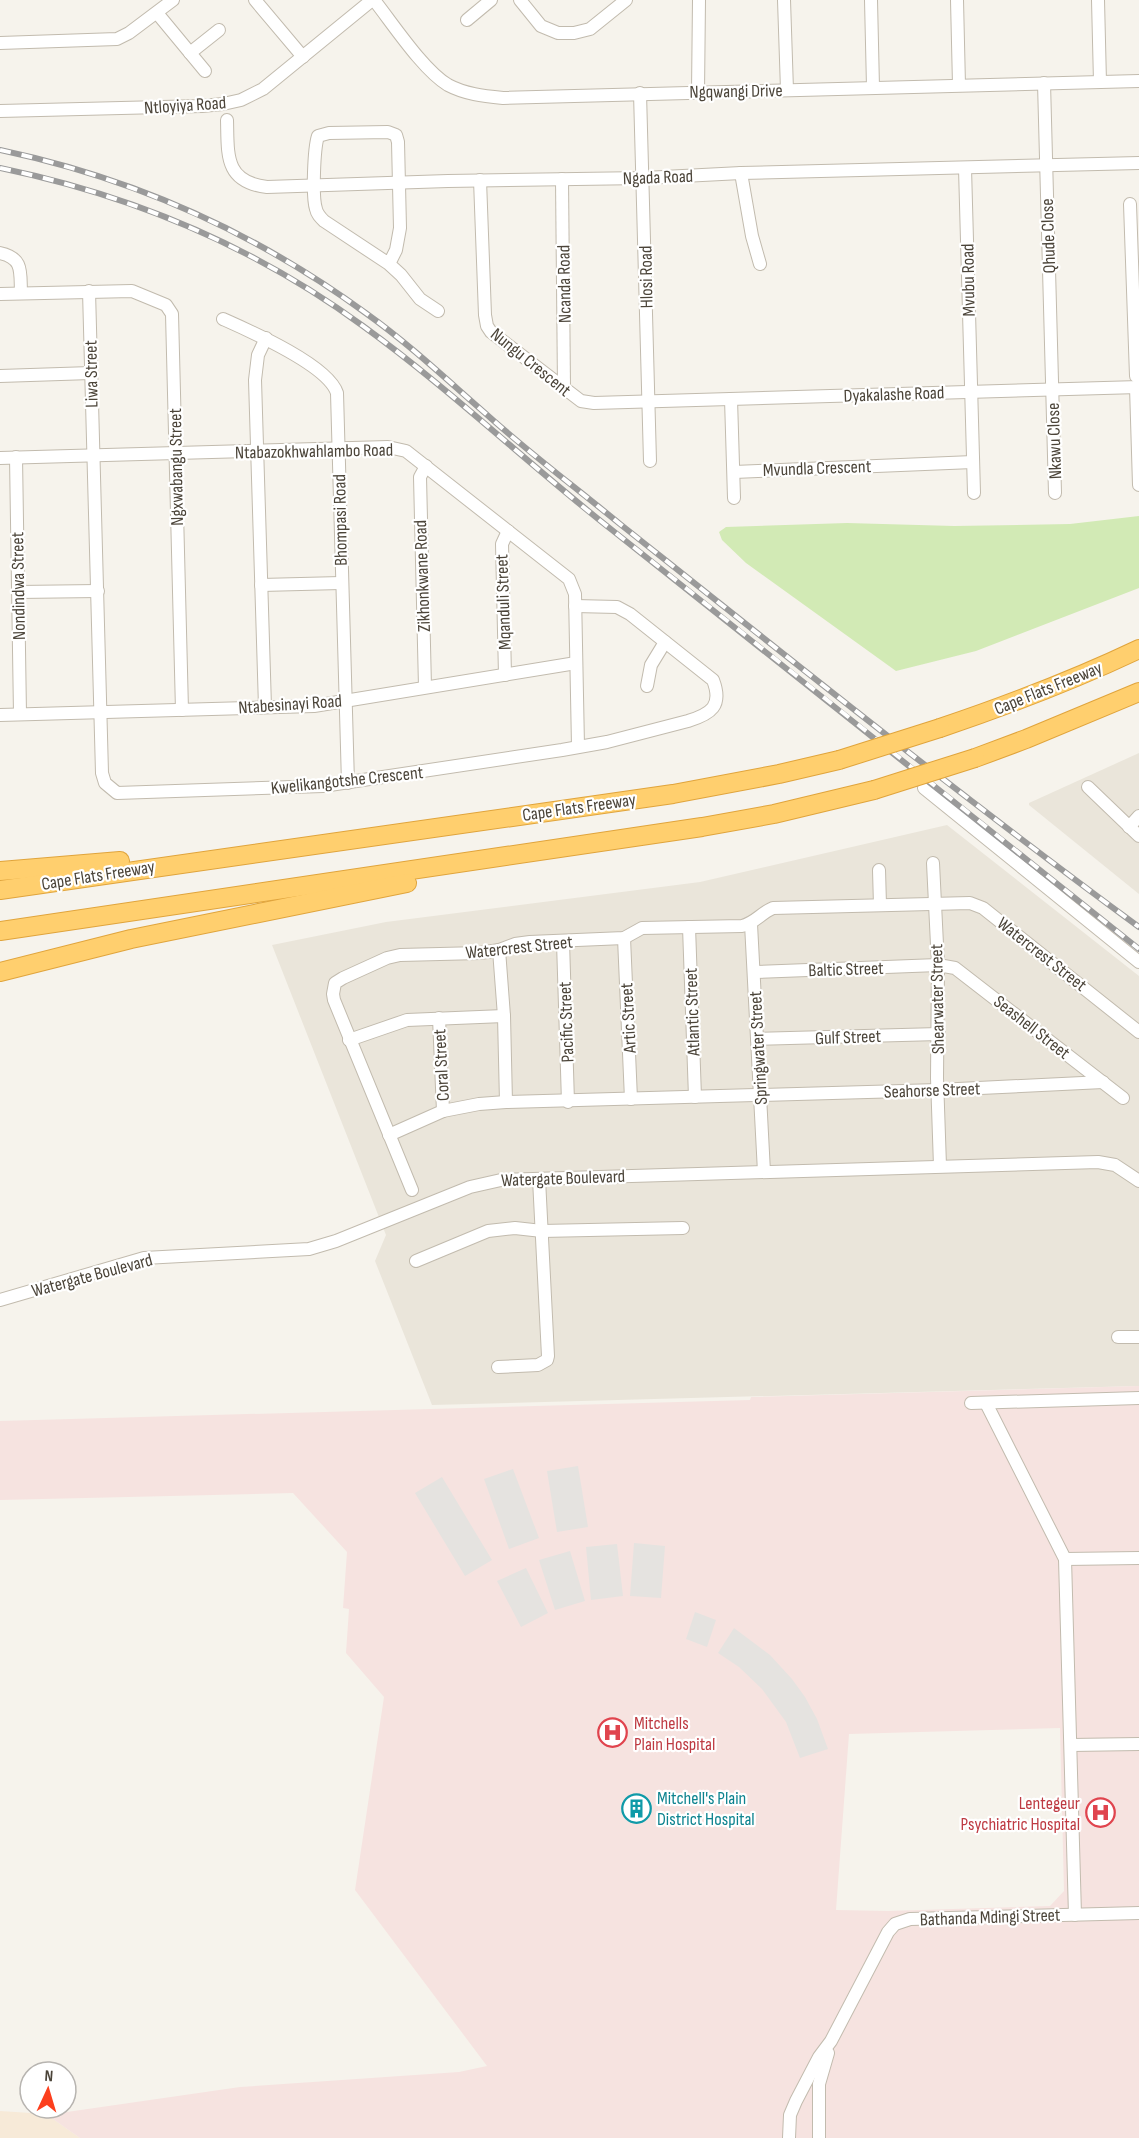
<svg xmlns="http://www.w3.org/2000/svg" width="1139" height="2138" viewBox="0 0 1139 2138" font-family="'Sofia Sans Condensed',sans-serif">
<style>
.residential{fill:#eae5da}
.commercial{fill:#f7ead8}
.medical{fill:#f6e3e0;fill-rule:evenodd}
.green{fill:#d2eab5}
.parking{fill:#e5e3e0}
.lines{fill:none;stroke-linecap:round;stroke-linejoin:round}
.minor-casing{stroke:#c2bbae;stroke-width:14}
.highway-casing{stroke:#e0a43c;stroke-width:20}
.minor{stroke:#fff;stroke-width:12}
.highway{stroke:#ffcf6e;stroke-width:18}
.rail-casing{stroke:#9a9a9a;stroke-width:6}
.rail{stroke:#fff;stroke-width:4;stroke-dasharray:11;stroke-linecap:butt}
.highway-bridge-casing{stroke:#e0a43c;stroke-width:20;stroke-linecap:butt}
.highway-bridge{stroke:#ffcf6e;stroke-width:18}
.labels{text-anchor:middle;stroke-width:4.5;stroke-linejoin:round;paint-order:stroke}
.street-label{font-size:18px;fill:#4b4439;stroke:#fff}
.health-label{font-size:18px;fill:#be3a42;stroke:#fff;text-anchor:start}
.culture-label{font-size:18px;fill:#0d838f;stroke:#fff;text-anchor:start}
</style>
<rect width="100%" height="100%" fill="#f6f3ec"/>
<g class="residential">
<path d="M 1139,753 L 1139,894 L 1029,805 L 1029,803 Z"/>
<path d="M 947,825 L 1139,976 L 1139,1386 L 432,1405 L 375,1261 L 386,1235 L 272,945 L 386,922 L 700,882 Z"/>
</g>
<path class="commercial" d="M 0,2111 L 46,2114 L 80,2138 L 0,2138 Z"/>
<path class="medical" d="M 1139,1386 L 1139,2138 L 80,2138 L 46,2114 L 53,2114 L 240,2087 L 459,2072 L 487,2066 L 355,1890 L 384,1697 L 346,1653 L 349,1609 L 343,1608 L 347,1552 L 293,1493 L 0,1500 L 0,1421 L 750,1400 L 751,1397 ZM 1060,1728 L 1064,1891 L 1050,1906 L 888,1911 L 836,1910 L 849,1734 Z"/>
<path class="green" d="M 1139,516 L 1139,588 L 976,651 L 896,671 L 746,563 L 722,540 L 719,532 L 726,527 L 847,523 L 954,526 L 1070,524 Z"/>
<g class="parking">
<path d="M 578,1466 L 588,1527 L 557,1532 L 547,1471 Z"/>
<path d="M 513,1469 L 539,1538 L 509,1549 L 484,1479 Z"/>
<path d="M 442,1477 L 492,1560 L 465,1576 L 415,1493 Z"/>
<path d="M 634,1543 L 665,1546 L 661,1598 L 630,1596 Z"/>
<path d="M 617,1544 L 623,1596 L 591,1600 L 586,1547 Z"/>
<path d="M 570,1551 L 585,1601 L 555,1610 L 539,1560 Z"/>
<path d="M 526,1568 L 548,1613 L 521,1627 L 497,1581 Z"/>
<path d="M 695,1612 L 716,1620 L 707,1647 L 686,1639 Z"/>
<path d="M 734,1628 L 770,1655 L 792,1679 L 805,1697 L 817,1719 L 828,1749 L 800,1758 L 786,1722 L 762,1689 L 739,1667 L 718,1653 Z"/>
</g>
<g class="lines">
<defs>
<g id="minor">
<path d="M 255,0 L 303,57"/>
<path d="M 374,0 C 393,24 423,70 448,85 C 465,94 483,96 503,98 L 1139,81"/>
<path d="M 520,0 L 541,26 L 558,33 L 574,33 L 590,29 L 626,0"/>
<path d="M 784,0 L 787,90"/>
<path d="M 871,0 L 873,87"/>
<path d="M 957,0 L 959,85"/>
<path d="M 1098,0 L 1100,82"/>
<path d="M 157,13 L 205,71"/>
<path d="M 467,20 L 491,0"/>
<path d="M 0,43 L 117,39 L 129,33 L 173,0"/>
<path d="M 190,53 L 219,30"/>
<path d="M 1044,83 L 1055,493"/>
<path d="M 698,92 L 699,0"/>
<path d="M 640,93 L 650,461"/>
<path d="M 0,111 L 202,106 L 223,104 L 241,100 L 263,89 L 372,0"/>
<path d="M 227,120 C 228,154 224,182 267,187 L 448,181 L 644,178 L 741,173 L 1139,163"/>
<path d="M 965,168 L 974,493"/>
<path d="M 741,173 L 752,236 L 760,264"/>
<path d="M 562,179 L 564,388"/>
<path d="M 480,180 L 485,315 L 487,326 L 491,332 L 581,401 L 594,403 L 1139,387"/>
<path d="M 1130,204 L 1136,376"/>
<path d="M 0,253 C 24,258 20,273 21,293"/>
<path d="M 389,264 L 396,250 L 400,228 L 398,142 L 396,135 L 388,132 L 329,133 L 318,136 C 314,148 312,197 316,209 C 317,214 320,217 324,221 L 389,264 L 401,275 L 420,299 L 438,311"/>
<path d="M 89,291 L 102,773 L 105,783 L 117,793 L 323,786 L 562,750 L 607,742 L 688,721 C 711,714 723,706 713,680 L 630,614 L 617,607 L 575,606"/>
<path d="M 0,294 L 132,291 L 166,305 L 172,314 L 182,710"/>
<path d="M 223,319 C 250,331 328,365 337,393 L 348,783"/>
<path d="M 0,376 L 91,373"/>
<path d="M 1136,387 L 1139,485"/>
<path d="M 731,399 L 734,498"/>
<path d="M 16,457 L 20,714"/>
<path d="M 0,458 L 388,447 L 406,451 L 569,579 L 575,594 L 578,746"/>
<path d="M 734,472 L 973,462"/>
<path d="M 261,585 L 341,583"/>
<path d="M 18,592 L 98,591"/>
<path d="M 505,675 L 502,544 L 508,531"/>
<path d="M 647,686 L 651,665 L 665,642"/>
<path d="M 425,687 L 420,477 L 426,466"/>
<path d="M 265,707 L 255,380 L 258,355 L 266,338"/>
<path d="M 0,715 L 314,706 L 576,663"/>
<path d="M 1088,787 L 1139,836"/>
<path d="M 924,788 L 1139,962"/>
<path d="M 1129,827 L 1139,816"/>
<path d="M 933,863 L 938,965 L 937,1078 L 940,1166"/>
<path d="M 879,870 L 880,905"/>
<path d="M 751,924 L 764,1172"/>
<path d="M 689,927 L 695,1097"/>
<path d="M 624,938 L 631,1099"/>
<path d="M 563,942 L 568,1102"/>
<path d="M 499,950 L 504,1016 L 506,1102"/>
<path d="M 755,972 L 938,965 L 955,968 L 1123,1098"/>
<path d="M 439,1018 L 443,1111"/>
<path d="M 757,1039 L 939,1034"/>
<path d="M 349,1040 L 407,1020 L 504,1016"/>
<path d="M 389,1135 L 443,1111 L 479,1104 L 506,1102 L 938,1090 L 1103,1082"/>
<path d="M 412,1190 L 334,1000 L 333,994 L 335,983 L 343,978 L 387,958 L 400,955 L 480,953 L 499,950 L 515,944 L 530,942 L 624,938 L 642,928 L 742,926 C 755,923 761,913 773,908 L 970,903 L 983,908 L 1139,1032"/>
<path d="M 416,1261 L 488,1231 L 515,1228 L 542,1231 L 683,1228"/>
<path d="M 0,1300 L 144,1258 L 309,1249 L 336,1241 L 470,1187 L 501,1180 L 1098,1162 L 1115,1165 L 1139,1181"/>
<path d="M 1118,1337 L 1139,1337"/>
<path d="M 498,1367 L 538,1365 L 547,1360 L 548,1356 L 539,1179"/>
<path d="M 971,1403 L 1139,1398"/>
<path d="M 986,1403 L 1065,1559 L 1075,1915"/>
<path d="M 1065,1559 L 1139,1558"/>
<path d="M 1071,1745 L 1139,1744"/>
<path d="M 789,2138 L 790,2115 L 796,2101 L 819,2057 L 831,2041 L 888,1932 L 895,1924 L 910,1919 L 1139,1913"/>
<path d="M 819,2138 L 819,2084 L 828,2053"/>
</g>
<g id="highway">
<path d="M 940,728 C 1008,705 1074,680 1139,649"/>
<path d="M 975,758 L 1026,739 L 1139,692"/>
<path d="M 0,871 L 120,861"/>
<path d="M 0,890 L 673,794 L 779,774 L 839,760"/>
<path d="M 0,931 L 702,827 L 774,814 L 874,790"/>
<path d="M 0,972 L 131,939 L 407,883"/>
</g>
</defs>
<use href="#minor" class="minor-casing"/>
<use href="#highway" class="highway-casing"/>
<use href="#minor" class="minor"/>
<use href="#highway" class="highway"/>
<defs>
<g id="rail">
<path d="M 0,150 C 133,178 258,234 367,314 C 409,344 446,379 485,413 C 528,452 575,487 620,524 C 791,660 962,797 1139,927"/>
<path d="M 0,168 C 131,195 255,247 363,326 C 450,389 528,464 612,530 C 789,669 964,809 1139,949"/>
</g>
</defs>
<use href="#rail" class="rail-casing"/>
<use href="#rail" class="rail"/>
<defs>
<g id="highway-bridge">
<path d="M 839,760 L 940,728"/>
<path d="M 874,790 L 975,758"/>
</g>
</defs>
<use href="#highway-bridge" class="highway-bridge-casing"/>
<use href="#highway-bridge" class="highway-bridge"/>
</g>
<defs>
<symbol id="hospital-ring" viewBox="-11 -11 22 22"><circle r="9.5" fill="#fff" stroke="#e0444e" stroke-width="1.5"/><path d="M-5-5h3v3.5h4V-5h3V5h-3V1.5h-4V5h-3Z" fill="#e0444e"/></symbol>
<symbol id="building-ring" viewBox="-11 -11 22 22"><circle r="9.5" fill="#fff" stroke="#0f9aa8" stroke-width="1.5"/><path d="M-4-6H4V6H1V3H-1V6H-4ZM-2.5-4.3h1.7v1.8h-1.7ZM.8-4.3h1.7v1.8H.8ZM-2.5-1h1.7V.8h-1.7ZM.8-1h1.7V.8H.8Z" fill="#0f9aa8"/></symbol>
</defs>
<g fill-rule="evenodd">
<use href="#hospital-ring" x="596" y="1716" width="33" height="33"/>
<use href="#building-ring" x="620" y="1792" width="33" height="33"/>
<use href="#hospital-ring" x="1084" y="1796" width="33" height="33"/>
</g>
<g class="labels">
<g class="street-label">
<text transform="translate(736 91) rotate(-1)" y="6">Ngqwangi Drive</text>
<text transform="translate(185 105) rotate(-4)" y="6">Ntloyiya Road</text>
<text transform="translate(658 177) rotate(-2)" y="6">Ngada Road</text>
<text transform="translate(1048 236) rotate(-92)" y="6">Qhude Close</text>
<text transform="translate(646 277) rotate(-91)" y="6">Hlosi Road</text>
<text transform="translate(968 280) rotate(-91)" y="6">Mvubu Road</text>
<text transform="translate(564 284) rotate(-91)" y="6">Ncanda Road</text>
<text transform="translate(531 362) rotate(39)" y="6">Nungu Crescent</text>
<text transform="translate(91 374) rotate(-91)" y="6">Liwa Street</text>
<text transform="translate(894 394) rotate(-2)" y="6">Dyakalashe Road</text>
<text transform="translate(1054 441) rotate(-92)" y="6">Nkawu Close</text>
<text transform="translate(314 451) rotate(-1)" y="6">Ntabazokhwahlambo Road</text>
<text transform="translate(176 467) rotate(-91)" y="6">Ngxwabangu Street</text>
<text transform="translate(817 468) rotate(-2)" y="6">Mvundla Crescent</text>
<text transform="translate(340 520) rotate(-91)" y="6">Bhompasi Road</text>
<text transform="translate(422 576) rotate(-92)" y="6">Zikhonkwane Road</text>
<text transform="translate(18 586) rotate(-91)" y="6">Nondindwa Street</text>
<text transform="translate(503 602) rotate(-92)" y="6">Mqanduli Street</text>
<text transform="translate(1048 688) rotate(-22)" y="6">Cape Flats Freeway</text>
<text transform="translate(290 704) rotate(-4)" y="6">Ntabesinayi Road</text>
<text transform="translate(347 780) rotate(-6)" y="6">Kwelikangotshe Crescent</text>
<text transform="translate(579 807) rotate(-8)" y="6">Cape Flats Freeway</text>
<text transform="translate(98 875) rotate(-9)" y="6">Cape Flats Freeway</text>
<text transform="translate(519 947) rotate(-6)" y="6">Watercrest Street</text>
<text transform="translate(1042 954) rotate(38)" y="6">Watercrest Street</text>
<text transform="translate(846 969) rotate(-2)" y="6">Baltic Street</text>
<text transform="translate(937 999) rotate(-91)" y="6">Shearwater Street</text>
<text transform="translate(692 1012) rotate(-92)" y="6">Atlantic Street</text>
<text transform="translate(628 1018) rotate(-93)" y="6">Artic Street</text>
<text transform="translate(566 1022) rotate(-92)" y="6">Pacific Street</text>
<text transform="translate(1032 1027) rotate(38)" y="6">Seashell Street</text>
<text transform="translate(848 1037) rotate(-2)" y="6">Gulf Street</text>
<text transform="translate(758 1048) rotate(-93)" y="6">Springwater Street</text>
<text transform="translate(441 1065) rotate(-93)" y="6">Coral Street</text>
<text transform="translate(932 1090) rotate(-2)" y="6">Seahorse Street</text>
<text transform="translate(563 1178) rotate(-2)" y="6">Watergate Boulevard</text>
<text transform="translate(92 1275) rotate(-15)" y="6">Watergate Boulevard</text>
<text transform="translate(990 1917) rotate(-2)" y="6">Bathanda Mdingi Street</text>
</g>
<g class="health-label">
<text x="634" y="1729">Mitchells<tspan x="634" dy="21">Plain Hospital</tspan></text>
<text x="1080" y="1809" text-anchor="end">Lentegeur<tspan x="1080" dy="21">Psychiatric Hospital</tspan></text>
</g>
<g class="culture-label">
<text x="657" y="1804">Mitchell's Plain<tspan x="657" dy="21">District Hospital</tspan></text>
</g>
</g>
<g transform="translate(48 2090) rotate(4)"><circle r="28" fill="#ffffff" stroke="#b7b4b0" stroke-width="1.5"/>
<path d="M0-4.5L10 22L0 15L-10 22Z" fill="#fc3f1d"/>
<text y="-9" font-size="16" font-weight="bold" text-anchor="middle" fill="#4b4439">N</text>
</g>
</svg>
